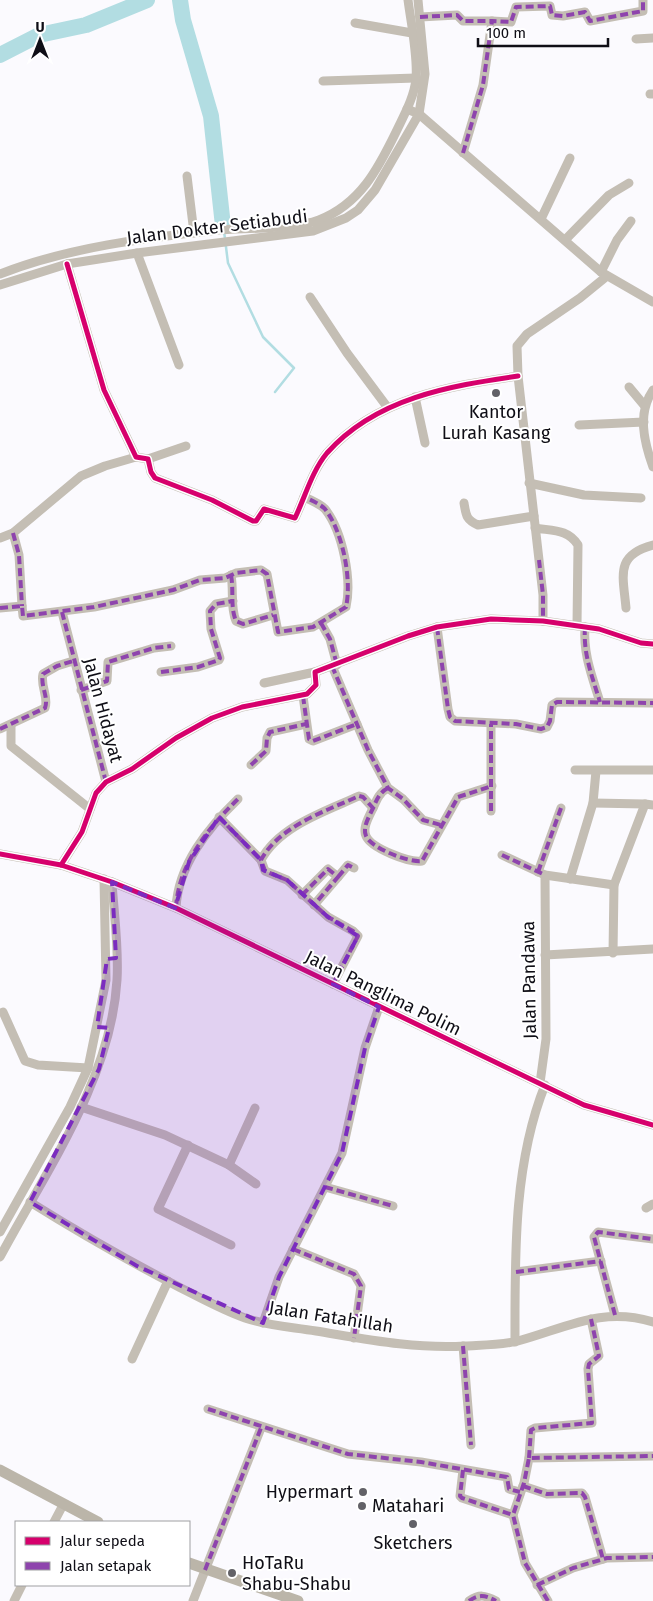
<svg xmlns="http://www.w3.org/2000/svg" width="653" height="1601" viewBox="0 0 653 1601" font-family="'Fira Sans',sans-serif">
<style>
.lines{fill:none;stroke-linecap:round;stroke-linejoin:round}
.stream{stroke:#b2dde2;stroke-width:2.5}
.river{stroke:#b2dde2;stroke-width:16}
.minor{stroke:#c4beb4;stroke-width:9}
.major{stroke:#bbb5a9;stroke-width:11}
.quiet{stroke:#8e44ad;stroke-width:4;stroke-dasharray:8 4;stroke-linecap:butt}
.cycleway-casing{stroke:#fff;stroke-width:8}
.cycleway{stroke:#d6006c;stroke-width:5}
.marked{fill:#7b2cbf;fill-opacity:0.2;stroke:#7b2cbf;stroke-width:4;stroke-dasharray:10 6;stroke-linejoin:round}
.poi-dot{fill:#626167;stroke:#fff;stroke-width:2}
.labels{text-anchor:middle;stroke-width:4;stroke-linejoin:round;paint-order:stroke}
.street-label{font-size:18px;fill:#0f0e16;stroke:#fff}
.poi-label{font-size:18px;fill:#0f0e16;stroke:#fff}
</style>
<rect width="100%" height="100%" fill="#fbfafe"/>
<g class="lines">
<path class="stream" d="M 224,231 L 228,263 L 263,337 L 294,368 L 275,392"/>
<g class="river">
<path d="M 180,0 L 183,20 L 211,116 L 223,226"/>
<path d="M 0,55 L 39,35 L 86,25 L 147,0"/>
</g>
<g class="minor">
<path d="M 420,17 L 457,15 L 463,21 L 492,21"/>
<path d="M 355,23 L 412,33"/>
<path d="M 636,39 L 653,38"/>
<path d="M 323,81 L 416,78"/>
<path d="M 650,94 L 653,94"/>
<path d="M 407,109 L 419,114 L 601,272 L 653,302"/>
<path d="M 463,153 L 483,85 L 492,21 L 511,22 L 516,7 L 550,6 L 552,15 L 563,16 L 585,12 L 590,21 L 643,11 L 643,0"/>
<path d="M 187,176 L 194,233"/>
<path d="M 541,219 L 570,158"/>
<path d="M 566,239 L 609,195 L 629,183"/>
<path d="M 137,253 L 179,365"/>
<path d="M 67,264 L 104,390 L 136,457 L 148,459 L 151,472 L 155,478 L 212,500 L 253,521 L 256,521 L 264,509 L 295,518 C 305,497 312,471 327,453 C 376,398 449,386 518,376"/>
<path d="M 601,272 L 617,240 L 631,221"/>
<path d="M 0,274 C 69,247 145,238 218,230 C 244,228 297,229 319,220 C 360,204 378,169 396,132 C 404,115 414,98 416,79 C 418,56 411,23 408,0"/>
<path d="M 0,285 L 67,264 L 137,253 L 313,231 L 346,218 L 358,210 L 375,190 L 419,114 L 425,74 L 418,0"/>
<path d="M 310,297 L 347,353 L 388,408"/>
<path d="M 629,387 L 644,405"/>
<path d="M 653,390 C 637,413 644,442 653,467"/>
<path d="M 415,397 L 425,443"/>
<path d="M 579,425 L 644,422"/>
<path d="M 148,459 L 186,446"/>
<path d="M 529,483 L 584,495 L 641,498"/>
<path d="M 464,503 C 466,515 466,520 478,525 L 534,516"/>
<path d="M 535,528 C 553,531 568,529 578,545 L 577,625"/>
<path d="M 13,533 L 19,555 L 22,606"/>
<path d="M 0,538 L 13,533 L 81,476 L 105,466 L 136,457"/>
<path d="M 231,575 C 234,591 230,607 236,621 L 243,624 L 273,615"/>
<path d="M 0,608 L 22,606 L 23,616 L 94,607 L 173,590 L 200,580 L 225,578 L 236,573 L 261,570 L 267,574 L 278,632 L 313,627 L 346,607 C 352,580 343,532 325,509 C 320,504 311,500 304,497"/>
<path d="M 626,608 C 623,575 615,555 653,545"/>
<path d="M 62,612 L 106,782"/>
<path d="M 543,621 L 543,595 L 518,376 L 517,346 L 527,334 L 580,298 L 607,276"/>
<path d="M 321,623 L 330,639 L 337,665"/>
<path d="M 437,627 L 448,709 L 450,717 L 455,721 L 516,724 L 541,729 L 547,727 L 550,721 L 552,705 L 557,702 L 653,703"/>
<path d="M 585,627 C 583,654 592,676 600,702"/>
<path d="M 332,666 L 368,750 L 388,788 L 403,799 L 423,820 L 441,825"/>
<path d="M 161,672 L 198,667 L 219,660 L 220,658 L 211,629 L 210,611 L 216,604 L 233,601"/>
<path d="M 264,683 L 315,672"/>
<path d="M 81,690 L 107,681 L 108,662 L 154,648 L 171,646"/>
<path d="M 303,696 L 309,739 L 313,741 L 357,724"/>
<path d="M 11,726 L 11,746 L 90,809"/>
<path d="M 0,729 L 45,708 C 49,697 40,686 43,674 L 57,666 L 73,661"/>
<path d="M 251,765 L 266,751 L 267,738 L 270,732 L 306,724"/>
<path d="M 575,770 L 653,770"/>
<path d="M 388,788 C 380,792 377,799 374,806 C 370,815 362,827 366,836 C 371,848 409,863 422,861 L 458,797 L 492,786"/>
<path d="M 593,803 L 645,804"/>
<path d="M 491,811 L 491,724"/>
<path d="M 219,817 L 261,860"/>
<path d="M 0,854 L 61,865 L 112,882 L 176,908 L 584,1105 L 653,1125"/>
<path d="M 502,855 L 545,875 L 614,885"/>
<path d="M 61,865 L 82,832 L 96,793 L 106,782 L 132,769 L 176,738 L 212,718 L 242,707 L 307,694 L 316,685 L 315,672 L 408,636 L 437,627 L 491,619 L 543,621 L 599,629 L 641,643 L 653,644"/>
<path d="M 538,872 L 561,808"/>
<path d="M 338,877 L 348,865 L 354,868"/>
<path d="M 570,879 L 593,803 L 596,771"/>
<path d="M 302,895 L 328,869 L 338,877 L 314,905"/>
<path d="M 176,908 C 178,865 208,828 238,799"/>
<path d="M 613,953 L 614,885 L 645,804 L 653,805"/>
<path d="M 545,955 L 653,949"/>
<path d="M 333,984 L 358,936 L 353,931 L 328,917 L 287,880 L 265,871 L 261,860 C 279,826 326,811 359,796 L 363,797 L 373,808"/>
<path d="M 3,1012 L 25,1061 L 38,1065 L 88,1068"/>
<path d="M 540,1083 L 546,1039 L 545,875"/>
<path d="M 81,1107 L 165,1135 L 229,1165 L 255,1108"/>
<path d="M 188,1145 L 158,1209 L 231,1245"/>
<path d="M 229,1165 L 256,1184"/>
<path d="M 325,1187 L 393,1206"/>
<path d="M 30,1202 C 78,1232 127,1260 177,1286 C 199,1297 222,1310 245,1318 C 268,1326 292,1327 316,1331 C 365,1339 414,1349 465,1346 C 482,1345 502,1345 518,1341 C 566,1328 602,1306 653,1322"/>
<path d="M 646,1208 L 653,1204"/>
<path d="M 0,1232 L 70,1107 L 88,1068 L 106,980 L 104,879"/>
<path d="M 293,1249 L 354,1274 L 361,1286 L 354,1338"/>
<path d="M 0,1257 C 46,1171 111,1080 117,980 C 119,948 114,914 112,882"/>
<path d="M 516,1272 L 601,1261"/>
<path d="M 615,1315 L 594,1237 L 598,1232 L 653,1239"/>
<path d="M 263,1323 L 279,1277 L 342,1153 L 365,1048 L 379,1007"/>
<path d="M 515,1342 C 515,1257 513,1165 545,1085"/>
<path d="M 463,1346 L 471,1445"/>
<path d="M 132,1359 L 168,1281"/>
<path d="M 208,1409 L 348,1454 L 421,1462 L 507,1477 L 509,1489 L 520,1492"/>
<path d="M 529,1458 L 531,1430 L 535,1428 L 592,1423 L 588,1369 L 589,1364 L 599,1356 L 591,1319"/>
<path d="M 463,1470 L 460,1496 L 462,1498 L 513,1515"/>
<path d="M 523,1486 L 547,1494 L 582,1493 L 585,1497 L 603,1559"/>
<path d="M 54,1522 L 63,1505"/>
<path d="M 537,1585 L 573,1568 L 607,1558 L 653,1557"/>
<path d="M 14,1601 L 22,1585"/>
<path d="M 193,1601 L 261,1428"/>
<path d="M 469,1601 C 479,1594 485,1595 496,1601"/>
<path d="M 548,1601 L 525,1563 L 513,1515 L 524,1483 L 529,1458 L 653,1456"/>
</g>
<g class="major">
<path d="M 0,1470 L 98,1522"/>
<path d="M 189,1563 L 298,1601"/>
</g>
<g class="quiet">
<path d="M 420,17 L 457,15 L 463,21 L 492,21"/>
<path d="M 463,153 L 483,85 L 492,21 L 511,22 L 516,7 L 550,6 L 552,15 L 563,16 L 585,12 L 590,21 L 643,11 L 643,0"/>
<path d="M 13,533 L 19,555 L 22,606"/>
<path d="M 539,560 L 543,595 L 543,621"/>
<path d="M 231,575 C 234,591 230,607 236,621 L 243,624 L 273,615"/>
<path d="M 0,608 L 22,606 L 23,616 L 94,607 L 173,590 L 200,580 L 225,578 L 236,573 L 261,570 L 267,574 L 278,632 L 313,627 L 346,607 C 352,580 343,532 325,509 C 320,504 311,500 304,497"/>
<path d="M 62,612 L 106,782"/>
<path d="M 321,623 L 330,639 L 337,665"/>
<path d="M 437,627 L 448,709 L 450,717 L 455,721 L 516,724 L 541,729 L 547,727 L 550,721 L 552,705 L 557,702 L 653,703"/>
<path d="M 585,627 C 583,654 592,676 600,702"/>
<path d="M 332,666 L 368,750 L 388,788 L 403,799 L 423,820 L 441,825"/>
<path d="M 161,672 L 198,667 L 219,660 L 220,658 L 211,629 L 210,611 L 216,604 L 233,601"/>
<path d="M 81,690 L 107,681 L 108,662 L 154,648 L 171,646"/>
<path d="M 303,696 L 309,739 L 313,741 L 357,724"/>
<path d="M 0,729 L 45,708 C 49,697 40,686 43,674 L 57,666 L 73,661"/>
<path d="M 251,765 L 266,751 L 267,738 L 270,732 L 306,724"/>
<path d="M 388,788 C 380,792 377,799 374,806 C 370,815 362,827 366,836 C 371,848 409,863 422,861 L 458,797 L 492,786"/>
<path d="M 491,811 L 491,724"/>
<path d="M 219,817 L 261,860"/>
<path d="M 502,855 L 545,875"/>
<path d="M 538,872 L 561,808"/>
<path d="M 338,877 L 348,865 L 354,868"/>
<path d="M 302,895 L 328,869 L 338,877 L 314,905"/>
<path d="M 176,908 C 178,865 208,828 238,799"/>
<path d="M 333,984 L 358,936 L 353,931 L 328,917 L 287,880 L 265,871 L 261,860 C 279,826 326,811 359,796 L 363,797 L 373,808"/>
<path d="M 325,1187 L 393,1206"/>
<path d="M 293,1249 L 354,1274 L 361,1286 L 354,1338"/>
<path d="M 516,1272 L 601,1261"/>
<path d="M 615,1315 L 594,1237 L 598,1232 L 653,1239"/>
<path d="M 463,1346 L 471,1445"/>
<path d="M 208,1409 L 348,1454 L 421,1462 L 507,1477 L 509,1489 L 520,1492"/>
<path d="M 529,1458 L 531,1430 L 535,1428 L 592,1423 L 588,1369 L 589,1364 L 599,1356 L 591,1319"/>
<path d="M 463,1470 L 460,1496 L 462,1498 L 513,1515"/>
<path d="M 523,1486 L 547,1494 L 582,1493 L 585,1497 L 603,1559"/>
<path d="M 205,1570 L 261,1428"/>
<path d="M 537,1585 L 573,1568 L 607,1558 L 653,1557"/>
<path d="M 469,1601 C 479,1594 485,1595 496,1601"/>
<path d="M 548,1601 L 525,1563 L 513,1515 L 524,1483 L 529,1458 L 653,1456"/>
</g>
<defs>
<g id="cycleway">
<path d="M 67,264 L 104,390 L 136,457 L 148,459 L 151,472 L 155,478 L 212,500 L 253,521 L 256,521 L 264,509 L 295,518 C 305,497 312,471 327,453 C 376,398 449,386 518,376"/>
<path d="M 0,854 L 61,865 L 112,882 L 176,908 L 584,1105 L 653,1125"/>
<path d="M 61,865 L 82,832 L 96,793 L 106,782 L 132,769 L 176,738 L 212,718 L 242,707 L 307,694 L 316,685 L 315,672 L 408,636 L 437,627 L 491,619 L 543,621 L 599,629 L 641,643 L 653,644"/>
</g>
</defs>
<use href="#cycleway" class="cycleway-casing"/>
<use href="#cycleway" class="cycleway"/>
</g>
<path class="marked" d="M 219,817 L 261,860 L 263,870 L 287,880 L 328,917 L 358,936 L 333,984 L 379,1007 L 365,1048 L 342,1153 L 279,1277 L 263,1323 L 137,1266 L 30,1202 L 99,1069 L 109,1028 L 97,1027 L 107,959 L 116,958 L 112,882 L 175,908 L 189,862 Z"/>
<g class="poi-dot">
<circle cx="496" cy="393" r="5"/>
<circle cx="363" cy="1492" r="5"/>
<circle cx="362" cy="1506" r="5"/>
<circle cx="413" cy="1524" r="5"/>
<circle cx="232" cy="1573" r="5"/>
</g>
<g class="labels">
<g class="street-label">
<text transform="translate(217 227) rotate(-7)" y="6">Jalan Dokter Setiabudi</text>
<text transform="translate(103 710) rotate(75)" y="6">Jalan Hidayat</text>
<text transform="translate(529 980) rotate(-91)" y="6">Jalan Pandawa</text>
<text transform="translate(383 993) rotate(26)" y="6">Jalan Panglima Polim</text>
<text transform="translate(331 1317) rotate(9)" y="6">Jalan Fatahillah</text>
</g>
<g class="poi-label">
<text x="496" y="418">Kantor<tspan x="496" dy="21">Lurah Kasang</tspan></text>
<text x="353" y="1498" text-anchor="end">Hypermart</text>
<text x="372" y="1512" text-anchor="start">Matahari</text>
<text x="413" y="1549">Sketchers</text>
<text x="242" y="1569" text-anchor="start">HoTaRu<tspan x="242" dy="21">Shabu-Shabu</tspan></text>
</g>
</g>
<rect x="15" y="1521" width="175" height="65" fill="#ffffff" stroke="#9f9fa2"/>
<rect x="25" y="1537" width="25" height="8" fill="#d6006c" stroke="#9f9fa2"/>
<text x="60" y="1546" font-size="15" fill="#0f0e16">Jalur sepeda</text>
<rect x="25" y="1562" width="25" height="8" fill="#8e44ad" stroke="#9f9fa2"/>
<text x="60" y="1571" font-size="15" fill="#0f0e16">Jalan setapak</text>
<g transform="translate(40 40)" stroke="#ffffff" stroke-width="4" paint-order="stroke">
<path d="M0-4L9 19L0 12L-9 19Z" fill="#0f0e16"/>
<text y="-8" font-size="14" font-weight="bold" text-anchor="middle" fill="#0f0e16">U</text>
</g>
<path d="M478 38v8h130v-8" fill="none" stroke="#0f0e16" stroke-width="2.5"/>
<text x="486" y="38" font-size="15" fill="#0f0e16" stroke="#ffffff" stroke-width="4" paint-order="stroke">100 m</text>
</svg>
